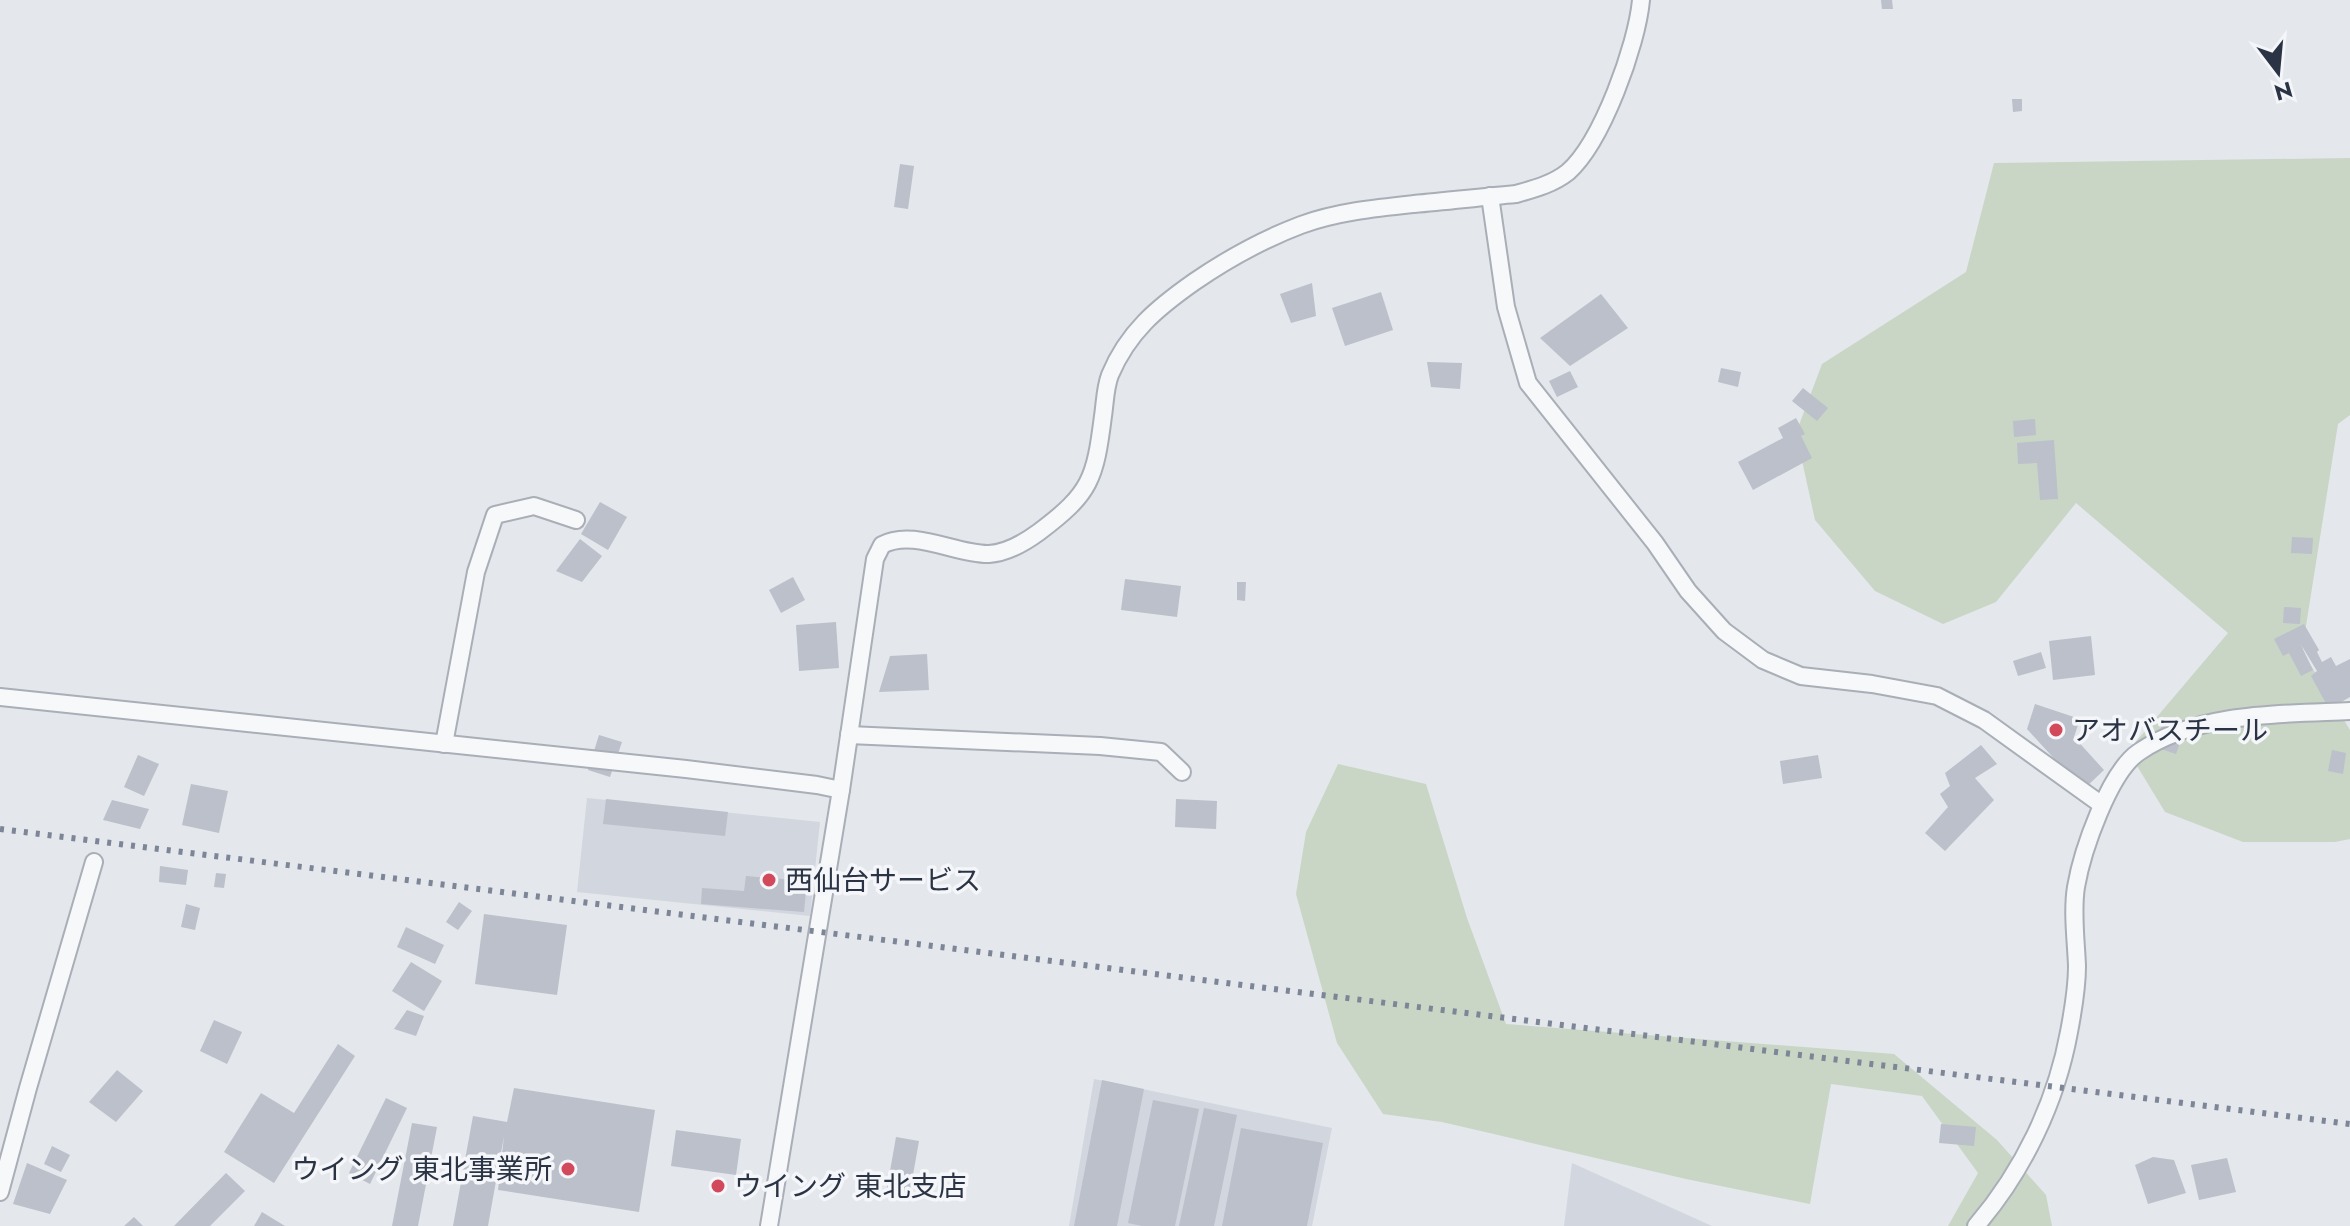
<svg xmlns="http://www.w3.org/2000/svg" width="2350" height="1226" viewBox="0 0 2350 1226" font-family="Jost,'Noto Sans JP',sans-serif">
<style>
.built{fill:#d2d6de}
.green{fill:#c9d6c5}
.building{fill:#bbc0ca}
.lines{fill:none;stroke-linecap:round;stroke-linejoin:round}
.street-casing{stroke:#a9aeb7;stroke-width:20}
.street{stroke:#f7f8fa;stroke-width:16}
.rail{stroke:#7d8696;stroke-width:6;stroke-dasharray:4 8;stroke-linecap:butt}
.poi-dot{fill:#d1495b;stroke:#f4f6f9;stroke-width:3}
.labels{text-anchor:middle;stroke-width:7;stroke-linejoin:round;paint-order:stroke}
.poi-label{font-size:28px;fill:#2b3445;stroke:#f4f6f9;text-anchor:start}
</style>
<rect width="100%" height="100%" fill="#e4e7ec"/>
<g class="built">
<path d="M 587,798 L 820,822 L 810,916 L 577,892 Z"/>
<path d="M 1094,1079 L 1332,1128 L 1312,1226 L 1069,1226 Z"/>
<path d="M 1572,1163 L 1712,1226 L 1564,1226 Z"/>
</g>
<g class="green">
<path d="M 2350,158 L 2350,415 L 2338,424 L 2302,651 L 2350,730 L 2350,839 L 2335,842 L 2243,842 L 2165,812 L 2128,751 L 2228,633 L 2076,503 L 1996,602 L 1943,624 L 1875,591 L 1815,520 L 1796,433 L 1822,364 L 1966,272 L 1994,163 Z"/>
<path d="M 1338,764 L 1426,784 L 1467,918 L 1506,1024 L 1894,1054 L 1997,1140 L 2046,1195 L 2052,1226 L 1948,1226 L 1978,1173 L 1922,1096 L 1831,1084 L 1810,1204 L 1686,1179 L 1442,1122 L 1383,1114 L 1337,1043 L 1296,894 L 1306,832 Z"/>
</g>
<g class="building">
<path d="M 1881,0 L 1892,0 L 1893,9 L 1882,9 Z"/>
<path d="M 2012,99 L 2022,99 L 2022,111 L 2013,112 Z"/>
<path d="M 900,164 L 914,166 L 908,209 L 894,207 Z"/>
<path d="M 1312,283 L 1316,316 L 1291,323 L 1280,294 Z"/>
<path d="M 1381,292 L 1393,330 L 1345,346 L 1332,308 Z"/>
<path d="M 1601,294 L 1628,328 L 1570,366 L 1540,338 Z"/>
<path d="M 1427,362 L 1462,363 L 1460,389 L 1431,387 Z"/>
<path d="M 1721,368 L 1741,372 L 1738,387 L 1718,382 Z"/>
<path d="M 1570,371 L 1578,387 L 1557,397 L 1549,381 Z"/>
<path d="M 1803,388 L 1828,408 L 1817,421 L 1792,401 Z"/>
<path d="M 1796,418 L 1805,434 L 1801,436 L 1812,458 L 1753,490 L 1738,462 L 1783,438 L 1778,428 Z"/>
<path d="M 2035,419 L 2036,435 L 2014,437 L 2013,421 Z"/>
<path d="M 2054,440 L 2058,499 L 2040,500 L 2037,463 L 2018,464 L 2017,443 Z"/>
<path d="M 600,502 L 627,517 L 608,550 L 581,534 Z"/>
<path d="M 2292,537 L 2313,538 L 2312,554 L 2291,553 Z"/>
<path d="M 580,539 L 602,556 L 582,582 L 556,571 Z"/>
<path d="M 793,577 L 805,600 L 781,613 L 769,590 Z"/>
<path d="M 1125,579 L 1181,586 L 1177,617 L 1121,610 Z"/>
<path d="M 1237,582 L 1246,582 L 1245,601 L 1237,600 Z"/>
<path d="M 2284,607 L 2301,608 L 2300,624 L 2283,623 Z"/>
<path d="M 836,622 L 839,668 L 799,671 L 796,625 Z"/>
<path d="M 2304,624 L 2319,650 L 2317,652 L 2322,662 L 2331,657 L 2336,666 L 2350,659 L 2350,697 L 2329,709 L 2311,676 L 2317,671 L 2300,643 L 2313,670 L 2301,676 L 2289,653 L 2283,656 L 2274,639 Z"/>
<path d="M 2091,636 L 2095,675 L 2053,680 L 2049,641 Z"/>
<path d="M 2041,652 L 2046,668 L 2018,676 L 2013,661 Z"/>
<path d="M 927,654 L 929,690 L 879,692 L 890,656 Z"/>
<path d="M 2035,704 L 2080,719 L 2074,737 L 2104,770 L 2083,790 L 2027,729 Z"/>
<path d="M 2164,718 L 2186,725 L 2176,754 L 2155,747 Z"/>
<path d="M 599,735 L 622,742 L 610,777 L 588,770 Z"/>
<path d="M 1981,745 L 1997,764 L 1975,778 L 1994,800 L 1945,851 L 1925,833 L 1948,807 L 1940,794 L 1950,786 L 1945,773 Z"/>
<path d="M 2332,750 L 2346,753 L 2343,774 L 2328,771 Z"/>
<path d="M 138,755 L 159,764 L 144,796 L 124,787 Z"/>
<path d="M 1818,755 L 1822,778 L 1783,784 L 1780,761 Z"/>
<path d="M 191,784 L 228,791 L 219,833 L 182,825 Z"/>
<path d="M 606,799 L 728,812 L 725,836 L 603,824 Z"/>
<path d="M 1176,799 L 1217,801 L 1216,829 L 1175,827 Z"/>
<path d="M 112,800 L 149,809 L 140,829 L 103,820 Z"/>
<path d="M 160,866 L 188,870 L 186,885 L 159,882 Z"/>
<path d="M 216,873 L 226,874 L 224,888 L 214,887 Z"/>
<path d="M 746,876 L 807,881 L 804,912 L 701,904 L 702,888 L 744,891 Z"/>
<path d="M 459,902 L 472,911 L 458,930 L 446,922 Z"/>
<path d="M 186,904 L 200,908 L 195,930 L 181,927 Z"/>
<path d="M 484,914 L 567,925 L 557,995 L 475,984 Z"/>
<path d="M 406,927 L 444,945 L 435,964 L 397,947 Z"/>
<path d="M 411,962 L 442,981 L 424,1011 L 392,991 Z"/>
<path d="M 407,1010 L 424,1016 L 416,1036 L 394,1029 Z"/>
<path d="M 214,1020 L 242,1032 L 227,1064 L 200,1051 Z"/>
<path d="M 338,1044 L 355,1056 L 274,1183 L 224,1152 L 261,1093 L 294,1113 Z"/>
<path d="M 117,1070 L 143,1091 L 116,1122 L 89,1102 Z"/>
<path d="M 1102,1080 L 1144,1089 L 1117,1226 L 1074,1226 Z"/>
<path d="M 514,1088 L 655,1110 L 639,1212 L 498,1190 L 504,1136 L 488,1226 L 453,1226 L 473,1116 L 507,1122 Z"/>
<path d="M 386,1098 L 407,1108 L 370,1184 L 349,1173 Z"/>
<path d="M 1153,1100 L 1199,1109 L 1175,1226 L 1142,1226 L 1128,1223 Z"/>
<path d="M 1204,1108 L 1237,1115 L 1214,1226 L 1179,1226 Z"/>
<path d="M 412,1123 L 437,1127 L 418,1226 L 392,1226 Z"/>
<path d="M 1941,1124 L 1976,1127 L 1974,1146 L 1939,1143 Z"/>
<path d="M 1241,1128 L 1323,1143 L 1307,1226 L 1222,1226 Z"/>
<path d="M 676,1130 L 741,1139 L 736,1175 L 671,1166 Z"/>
<path d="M 896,1137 L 919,1141 L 909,1197 L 886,1194 Z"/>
<path d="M 52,1146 L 70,1155 L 61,1172 L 44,1164 Z"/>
<path d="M 2153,1157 L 2174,1160 L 2186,1193 L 2148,1204 L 2135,1165 Z"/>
<path d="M 2227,1158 L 2236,1192 L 2199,1200 L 2191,1165 Z"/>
<path d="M 27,1163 L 67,1180 L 50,1214 L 13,1204 Z"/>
<path d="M 226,1173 L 245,1191 L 210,1226 L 174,1226 Z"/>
<path d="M 262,1212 L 285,1226 L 254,1226 Z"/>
<path d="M 134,1217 L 143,1226 L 124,1226 Z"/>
</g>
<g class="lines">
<defs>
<g id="street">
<path d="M 1490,196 L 1506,307 L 1528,383 L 1655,543 L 1688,591 L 1724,631 L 1763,660 L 1801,676 L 1872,684 L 1937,696 L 1984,720 L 2102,805"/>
<path d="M 0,697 L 686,769 L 817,785 L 841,790"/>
<path d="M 849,735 L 1100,746 L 1161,752 L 1182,772"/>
<path d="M 444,744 L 476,572 L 495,515 L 534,506 L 576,520"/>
<path d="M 0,1192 L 28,1088 L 94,862"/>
<path d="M 769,1226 L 841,790 L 875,559 L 882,545 C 913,528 957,555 989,554 C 1007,553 1024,543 1039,532 C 1091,493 1095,479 1103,416 C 1105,403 1105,388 1110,375 C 1128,332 1157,308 1194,282 C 1226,260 1264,239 1301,225 C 1337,212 1376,208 1414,204 C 1448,201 1482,197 1516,194 C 1534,189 1553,184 1568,172 C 1602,142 1637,45 1641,0"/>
<path d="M 1976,1226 C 2023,1171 2056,1103 2069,1032 C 2073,1011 2077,987 2077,966 C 2076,940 2072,912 2076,887 C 2082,852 2109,772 2139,752 C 2198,712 2281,714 2350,711"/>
</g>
</defs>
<use href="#street" class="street-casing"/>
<use href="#street" class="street"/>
<path class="rail" d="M 0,829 L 2350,1124"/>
</g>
<g class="poi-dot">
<circle cx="2056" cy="730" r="8"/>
<circle cx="769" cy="880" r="8"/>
<circle cx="568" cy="1169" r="8"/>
<circle cx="718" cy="1186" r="8"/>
</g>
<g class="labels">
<g class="poi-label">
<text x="2072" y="740">アオバスチール</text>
<text x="785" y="890">西仙台サービス</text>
<text x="552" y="1179" text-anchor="end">ウイング 東北事業所</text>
<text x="734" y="1196">ウイング 東北支店</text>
</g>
</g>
<g transform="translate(2278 72) rotate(164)" stroke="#f4f6f9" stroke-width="6" paint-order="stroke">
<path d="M0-6L14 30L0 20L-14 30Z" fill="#2b3445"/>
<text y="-12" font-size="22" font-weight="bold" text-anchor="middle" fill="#2b3445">N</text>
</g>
</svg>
